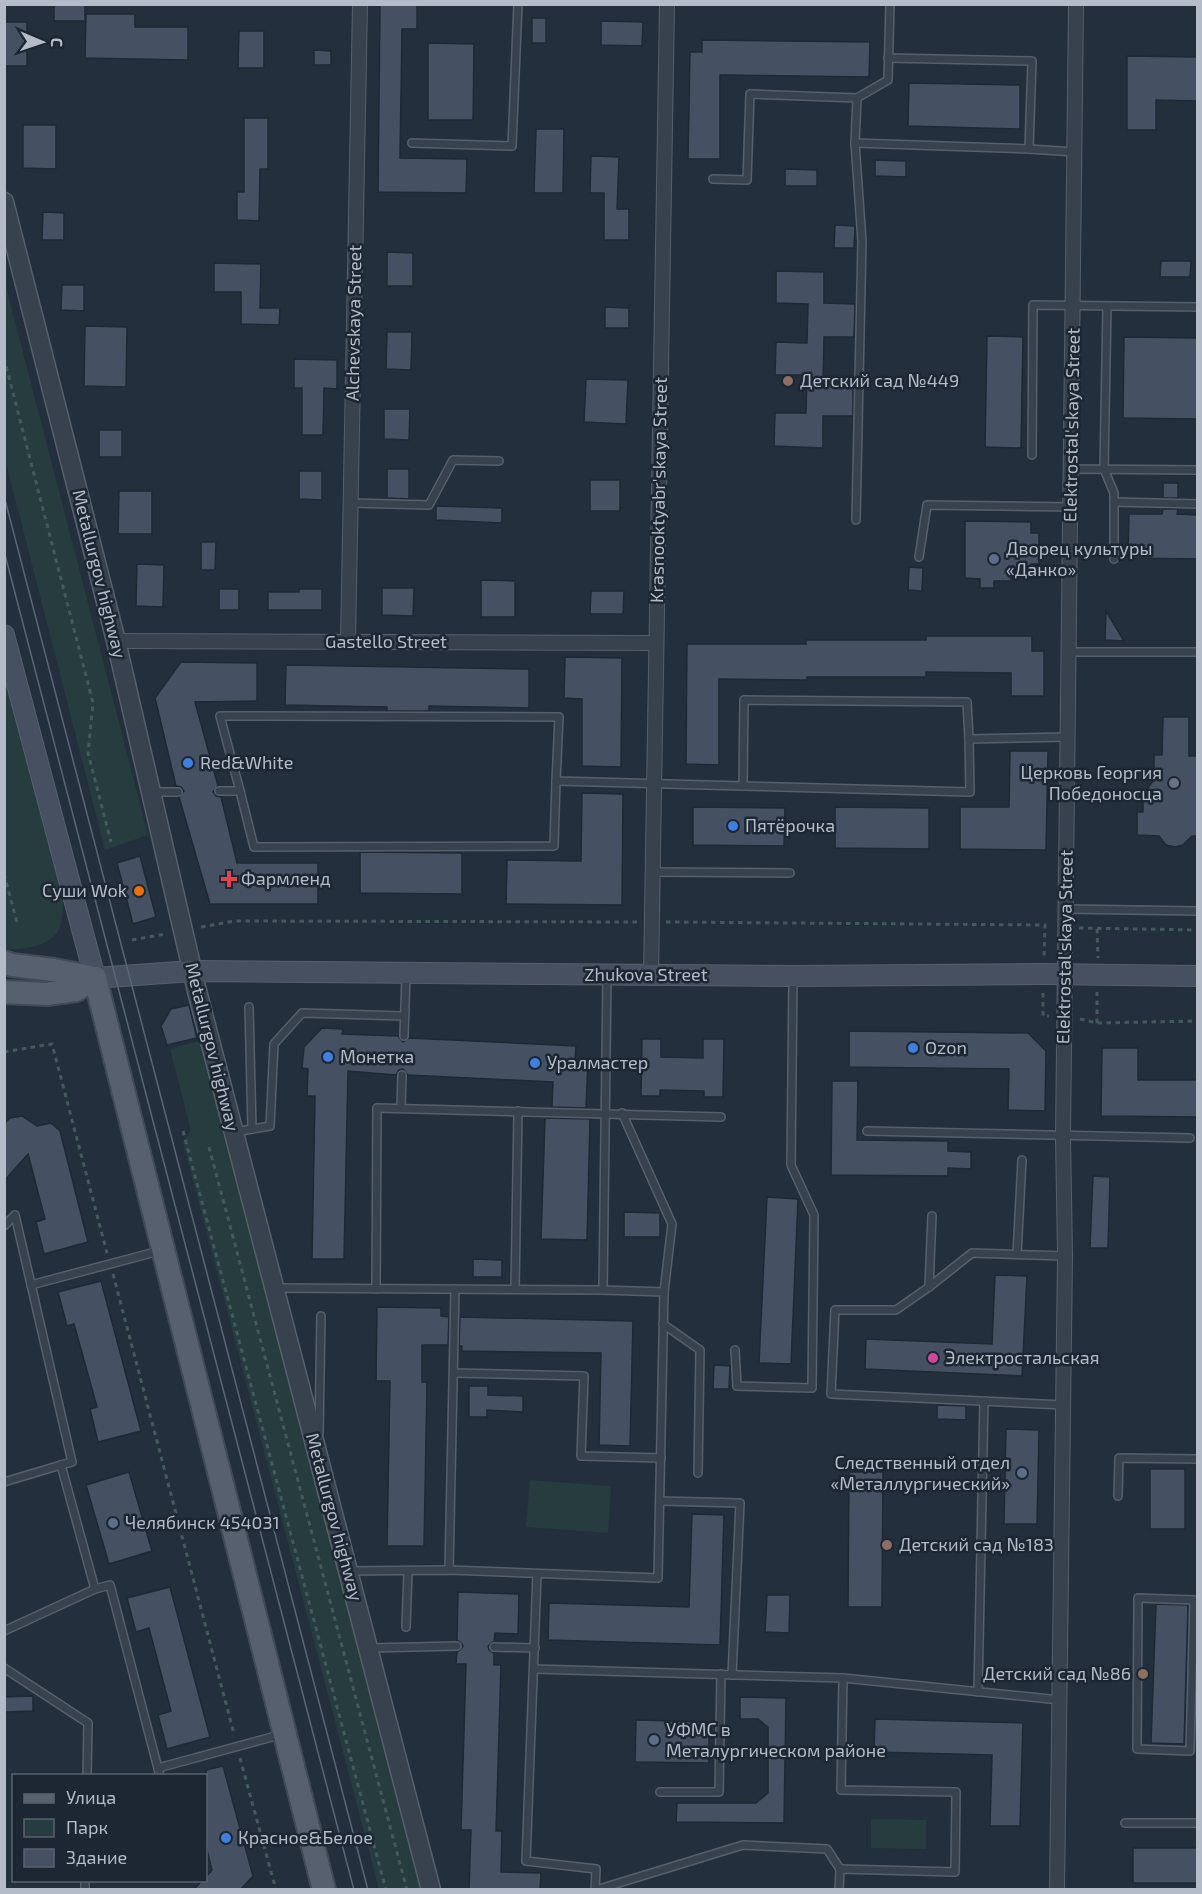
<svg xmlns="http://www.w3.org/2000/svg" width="1202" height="1894" viewBox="0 0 1202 1894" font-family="'Exo 2',sans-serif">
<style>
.green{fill:#263c3f}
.building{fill:#455162;stroke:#1f2835;stroke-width:1.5}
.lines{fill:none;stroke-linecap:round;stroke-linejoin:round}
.service-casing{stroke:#565f6c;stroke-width:10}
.minor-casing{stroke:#565f6c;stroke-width:16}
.tertiary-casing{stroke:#565f6c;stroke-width:21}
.secondary-casing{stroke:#565f6c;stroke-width:22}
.primary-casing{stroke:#414a57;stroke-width:26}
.path{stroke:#44595c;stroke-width:3;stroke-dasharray:4.5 4.5;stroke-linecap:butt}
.service{stroke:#38414e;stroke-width:7}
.minor{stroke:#38414e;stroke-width:14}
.tertiary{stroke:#38414e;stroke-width:18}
.secondary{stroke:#465061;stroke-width:20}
.primary{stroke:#56606e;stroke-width:22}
.tram{stroke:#5a6575;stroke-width:1.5}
.education-dot{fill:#8d6e63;stroke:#1d2633;stroke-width:2}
.service-dot{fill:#5c6f8a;stroke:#1d2633;stroke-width:2}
.shop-dot{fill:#3f7fe0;stroke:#1d2633;stroke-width:2}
.worship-dot{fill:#6b7280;stroke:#1d2633;stroke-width:2}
.health-dot{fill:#e0444e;stroke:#1d2633;stroke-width:2}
.food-dot{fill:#e8710a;stroke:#1d2633;stroke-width:2}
.hotel-dot{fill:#d1479c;stroke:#1d2633;stroke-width:2}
.labels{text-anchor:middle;stroke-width:5;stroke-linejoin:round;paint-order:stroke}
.street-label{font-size:18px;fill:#b4bcc9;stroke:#1d2633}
.poi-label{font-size:18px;fill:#b4bcc9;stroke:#1d2633;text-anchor:start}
</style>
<rect width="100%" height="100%" fill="#242f3e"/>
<g class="green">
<path d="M 4,279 L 148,835 L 105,850 L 5,459 Z"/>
<path d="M 4,674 L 63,892 C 63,904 64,920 58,931 C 50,946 20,951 5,949 Z"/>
<path d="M 203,1040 L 426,1889 L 379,1889 L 183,1142 L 191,1131 L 170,1049 Z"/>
<path d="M 530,1480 L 611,1486 L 608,1533 L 526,1527 Z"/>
<path d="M 871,1819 L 926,1820 L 926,1849 L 871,1848 Z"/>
</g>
<g class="building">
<rect x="54" y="4" width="31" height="17"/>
<path d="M 380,4 L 417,4 L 417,29 L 402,29 L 400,158 L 467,159 L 466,193 L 378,192 Z"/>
<path d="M 86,14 L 135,14 L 135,27 L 188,27 L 188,60 L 85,58 Z"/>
<rect x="532" y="18" width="14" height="25"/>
<path d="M 601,21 L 643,22 L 642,46 L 601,45 Z"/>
<rect x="4" y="22" width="23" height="44"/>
<path d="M 239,31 L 264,31 L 264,68 L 238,68 Z"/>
<path d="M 702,40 L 870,42 L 869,77 L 720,75 L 720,159 L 688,159 L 690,52 L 702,52 Z"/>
<path d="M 428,43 L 474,44 L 473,120 L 428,120 Z"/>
<path d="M 314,50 L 331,51 L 331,65 L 314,65 Z"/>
<path d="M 1127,56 L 1197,57 L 1197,101 L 1156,100 L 1156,130 L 1127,130 Z"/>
<path d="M 909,83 L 1020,85 L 1020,129 L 908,126 Z"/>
<path d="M 244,118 L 268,118 L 268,169 L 260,169 L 259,221 L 237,220 L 237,192 L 244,192 Z"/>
<path d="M 23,125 L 56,125 L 56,169 L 23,168 Z"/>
<path d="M 536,129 L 564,129 L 563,193 L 534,193 Z"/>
<path d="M 591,156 L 619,157 L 617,209 L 629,209 L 629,240 L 604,240 L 604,193 L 590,193 Z"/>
<path d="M 875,160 L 906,161 L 906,177 L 875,176 Z"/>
<path d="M 785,169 L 817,170 L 817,186 L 785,186 Z"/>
<path d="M 43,212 L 64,213 L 64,240 L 42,240 Z"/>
<path d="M 835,225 L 855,226 L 854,248 L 834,248 Z"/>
<path d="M 387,252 L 413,253 L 413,286 L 387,286 Z"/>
<path d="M 1161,261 L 1191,261 L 1190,277 L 1160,277 Z"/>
<path d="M 214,263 L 261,264 L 260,308 L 280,308 L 279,325 L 241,324 L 241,292 L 214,292 Z"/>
<path d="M 776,271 L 824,272 L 824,303 L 855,304 L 854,337 L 824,337 L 823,382 L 853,383 L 853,416 L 823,416 L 823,448 L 774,446 L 775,413 L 806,413 L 807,375 L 775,375 L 776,342 L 807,343 L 808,304 L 776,303 Z"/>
<path d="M 62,285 L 84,285 L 84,311 L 61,310 Z"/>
<path d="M 605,307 L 629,308 L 629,328 L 605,328 Z"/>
<path d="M 85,326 L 127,327 L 126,387 L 84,386 Z"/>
<path d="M 387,332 L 412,332 L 411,370 L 386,369 Z"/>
<path d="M 987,336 L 1023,337 L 1021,448 L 985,447 Z"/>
<path d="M 1124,337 L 1197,338 L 1197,419 L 1123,418 Z"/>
<path d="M 294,359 L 337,360 L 337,389 L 324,388 L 323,435 L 302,435 L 302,388 L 294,388 Z"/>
<path d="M 586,379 L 628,380 L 626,424 L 584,422 Z"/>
<path d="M 384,409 L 410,409 L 409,440 L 384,439 Z"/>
<rect x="99" y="430" width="23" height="27"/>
<path d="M 387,469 L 409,469 L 409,499 L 387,498 Z"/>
<path d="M 299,471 L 322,471 L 322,500 L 299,499 Z"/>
<rect x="590" y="480" width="30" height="31"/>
<rect x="1163" y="483" width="15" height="15"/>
<path d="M 119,491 L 152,491 L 152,534 L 118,534 Z"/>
<path d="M 436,506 L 502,508 L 502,523 L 436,520 Z"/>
<path d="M 1163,509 L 1178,509 L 1177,514 L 1197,515 L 1197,559 L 1128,558 L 1129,514 L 1162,514 Z"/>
<path d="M 965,521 L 1031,522 L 1031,533 L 1039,533 L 1039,564 L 1031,564 L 1031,569 L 1025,568 L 1024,574 L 1011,574 L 1011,581 L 994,581 L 994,588 L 980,588 L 980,579 L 965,578 Z"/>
<path d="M 201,542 L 216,542 L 215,570 L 201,570 Z"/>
<path d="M 137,564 L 164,565 L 163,607 L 136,606 Z"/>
<path d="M 909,567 L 923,568 L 922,591 L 908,590 Z"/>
<path d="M 481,580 L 515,581 L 515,617 L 481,617 Z"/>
<path d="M 382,588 L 414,588 L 413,616 L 382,615 Z"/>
<rect x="219" y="589" width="20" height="21"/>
<path d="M 299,589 L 322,589 L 322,610 L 268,610 L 268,592 L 299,592 Z"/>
<path d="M 591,591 L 624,591 L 623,614 L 590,614 Z"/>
<path d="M 1106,611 L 1124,641 L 1105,640 Z"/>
<path d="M 926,636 L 1032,636 L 1032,651 L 1044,651 L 1044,696 L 1011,696 L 1011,673 L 926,672 L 926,677 L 807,677 L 807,680 L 719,679 L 719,765 L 686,764 L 687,644 L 806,644 L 806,640 L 926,640 Z"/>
<path d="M 565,657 L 622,658 L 621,767 L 582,766 L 582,699 L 564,698 Z"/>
<path d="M 181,662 L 257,663 L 257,701 L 195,702 L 218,786 L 213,792 L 216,796 L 221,797 L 237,863 L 318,863 L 318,904 L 210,904 L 179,797 L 184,791 L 181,787 L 176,786 L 155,698 Z"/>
<path d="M 286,665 L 529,669 L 529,708 L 429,706 L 429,711 L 387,711 L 387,707 L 285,705 Z"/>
<path d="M 1163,717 L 1189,717 L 1189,756 L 1197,756 L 1197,836 L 1192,836 L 1183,845 L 1175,847 L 1166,845 L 1159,836 L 1137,835 L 1137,812 L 1143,812 L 1143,794 L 1154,780 L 1154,755 L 1162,755 Z"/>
<path d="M 1010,751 L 1048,751 L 1046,850 L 960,849 L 960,807 L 1009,807 Z"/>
<path d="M 582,793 L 623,794 L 622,905 L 506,904 L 507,860 L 581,861 Z"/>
<path d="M 693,807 L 785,808 L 784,846 L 693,845 Z"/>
<path d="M 835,807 L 929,808 L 929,849 L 835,848 Z"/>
<path d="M 360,852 L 462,853 L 462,894 L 360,893 Z"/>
<path d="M 140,856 L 156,917 L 133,924 L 117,863 Z"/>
<path d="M 189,1005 L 197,1038 L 167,1045 L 161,1026 L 171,1009 Z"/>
<path d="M 322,1028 L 343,1029 L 342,1034 L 398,1036 L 403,1042 L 409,1038 L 576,1046 L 575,1060 L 588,1060 L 586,1108 L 552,1107 L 553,1082 L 408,1075 L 403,1069 L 399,1070 L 396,1075 L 348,1071 L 344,1259 L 312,1259 L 315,1096 L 307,1096 L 308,1069 L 302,1068 L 304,1047 Z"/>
<path d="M 849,1031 L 1028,1033 L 1046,1051 L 1045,1111 L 1008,1110 L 1009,1069 L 849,1067 Z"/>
<path d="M 642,1039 L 661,1039 L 661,1057 L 703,1058 L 703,1039 L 724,1039 L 723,1097 L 704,1097 L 704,1091 L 660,1090 L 660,1096 L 641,1096 Z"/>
<path d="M 1102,1048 L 1138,1048 L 1138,1080 L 1197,1080 L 1197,1117 L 1101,1116 Z"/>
<path d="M 832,1081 L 858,1081 L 857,1140 L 948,1141 L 948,1151 L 971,1152 L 971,1169 L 948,1168 L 948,1176 L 831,1175 Z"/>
<path d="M 22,1116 L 37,1126 L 51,1123 L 60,1131 L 88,1242 L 44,1254 L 36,1222 L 45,1219 L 28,1154 L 4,1181 L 4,1124 L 10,1118 Z"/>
<path d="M 545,1118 L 590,1119 L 587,1240 L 541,1239 Z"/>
<path d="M 1093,1176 L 1110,1177 L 1108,1248 L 1090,1248 Z"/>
<path d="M 767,1197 L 798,1199 L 791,1364 L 759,1363 Z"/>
<path d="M 624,1212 L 660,1213 L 660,1237 L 624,1237 Z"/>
<path d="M 473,1259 L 502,1260 L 502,1277 L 473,1277 Z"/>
<path d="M 995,1275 L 1027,1276 L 1022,1376 L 865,1369 L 866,1339 L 992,1344 Z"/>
<path d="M 101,1281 L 141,1431 L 98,1442 L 90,1409 L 97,1407 L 74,1324 L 67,1326 L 58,1292 Z"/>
<path d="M 377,1307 L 441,1308 L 441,1316 L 449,1317 L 448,1345 L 422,1345 L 422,1382 L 427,1382 L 424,1546 L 387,1546 L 390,1381 L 376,1381 Z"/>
<path d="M 460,1317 L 633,1321 L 630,1446 L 599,1445 L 601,1353 L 462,1351 L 462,1346 L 459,1346 Z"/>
<path d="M 714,1365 L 730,1366 L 729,1389 L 713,1389 Z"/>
<path d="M 469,1386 L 488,1386 L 488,1395 L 523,1396 L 523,1412 L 487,1410 L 487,1417 L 469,1417 Z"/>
<path d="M 937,1405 L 966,1406 L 966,1420 L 937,1419 Z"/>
<path d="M 1006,1429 L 1039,1430 L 1037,1524 L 1004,1524 Z"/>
<rect x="1150" y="1469" width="35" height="60"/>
<path d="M 129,1472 L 152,1551 L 109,1564 L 86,1485 Z"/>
<path d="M 849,1472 L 883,1472 L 882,1607 L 848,1607 Z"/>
<path d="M 692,1514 L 724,1515 L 720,1645 L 548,1640 L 549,1603 L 689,1607 Z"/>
<path d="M 170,1587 L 210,1737 L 167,1749 L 158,1715 L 171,1711 L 149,1628 L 136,1632 L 127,1598 Z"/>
<path d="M 458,1592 L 519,1594 L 518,1634 L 495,1633 L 494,1641 L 488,1646 L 489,1650 L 494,1653 L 494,1665 L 501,1665 L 496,1831 L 502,1831 L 501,1872 L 541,1873 L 540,1890 L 469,1890 L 471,1830 L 461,1830 L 466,1664 L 456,1664 L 457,1652 L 460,1650 L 463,1646 L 461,1643 L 457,1640 Z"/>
<path d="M 767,1595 L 790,1595 L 789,1633 L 765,1632 Z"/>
<path d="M 1156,1604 L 1188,1605 L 1184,1744 L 1151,1743 Z"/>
<path d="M 33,1696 L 33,1711 L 4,1712 L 4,1697 Z"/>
<path d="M 740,1697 L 786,1698 L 784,1823 L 676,1822 L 677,1803 L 756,1803 L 768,1793 L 768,1727 L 758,1719 L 740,1719 Z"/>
<path d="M 875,1719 L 1023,1723 L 1020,1826 L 990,1826 L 992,1755 L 874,1752 Z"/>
<path d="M 636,1720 L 709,1722 L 709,1763 L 635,1762 Z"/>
<path d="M 223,1766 L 253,1876 L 240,1890 L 193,1890 L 202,1881 L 206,1881 L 206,1877 L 212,1870 L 206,1846 L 206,1770 Z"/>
<rect x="1133" y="1848" width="64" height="35"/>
</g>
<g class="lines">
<defs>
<g id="service">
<path d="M 888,58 L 1032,61 L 1029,149"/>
<path d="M 857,98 L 888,80 L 890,4"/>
<path d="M 412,143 L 512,146 L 518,4"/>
<path d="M 855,143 L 862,241 L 856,520"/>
<path d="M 713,179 L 747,180 L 750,94 L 857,98 L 855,143 L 1029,149 L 1075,152"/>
<path d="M 1107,307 L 1104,469 L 1114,493 L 1114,559"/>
<path d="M 1032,455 L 1033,305 L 1198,307"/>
<path d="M 1072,469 L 1198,470"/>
<path d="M 1114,502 L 1198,504"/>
<path d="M 350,503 L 429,505 L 453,460 L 499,461"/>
<path d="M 919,557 L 927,505 L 1071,507"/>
<path d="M 1069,652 L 1198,652"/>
<path d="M 743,786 L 970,792 L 969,739"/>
<path d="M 219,791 L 240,791 L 254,847 L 554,846 L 556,781"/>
<path d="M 240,791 L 220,716 L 559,717 L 556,781 L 743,786 L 744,700 L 967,702 L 969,739 L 1068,737"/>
<path d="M 153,792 L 178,792"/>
<path d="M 652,872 L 790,873"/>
<path d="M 1066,909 L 1198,911"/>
<path d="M 249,1007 L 252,1129"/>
<path d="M 404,1036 L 406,975"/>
<path d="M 401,1108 L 402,1075"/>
<path d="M 622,1113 L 672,1224 L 664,1292"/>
<path d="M 867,1131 L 1190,1138"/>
<path d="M 235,1132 L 270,1126 L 274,1044 L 302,1013 L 404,1016"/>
<path d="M 4,1226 L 15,1215 L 72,1462 L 61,1465 L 95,1589 L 110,1585 L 160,1776"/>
<path d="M 1017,1254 L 1022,1160"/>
<path d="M 31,1285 L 159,1251"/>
<path d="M 929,1287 L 932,1216"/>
<path d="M 275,1288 L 603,1290"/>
<path d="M 376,1289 L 377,1108 L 721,1117"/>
<path d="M 515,1289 L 518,1111"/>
<path d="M 663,1324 L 700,1350 L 698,1473"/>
<path d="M 735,1350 L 737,1386 L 812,1388 L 814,1215 L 791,1165 L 793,979"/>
<path d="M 455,1373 L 584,1376 L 581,1456 L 661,1458"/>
<path d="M 1063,1405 L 831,1394 L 835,1310 L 896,1310 L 929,1287 L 972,1253 L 1065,1256"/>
<path d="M 319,1433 L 321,1316"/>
<path d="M 4,1482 L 61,1465"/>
<path d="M 1118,1496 L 1119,1458 L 1198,1459"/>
<path d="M 660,1501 L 740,1503 L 732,1675"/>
<path d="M 449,1570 L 455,1289"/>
<path d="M 349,1571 L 449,1570 L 658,1578 L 664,1292 L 603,1290 L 607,977"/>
<path d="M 537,1574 L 526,1861 L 596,1869 L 595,1890"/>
<path d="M 1138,1598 L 1194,1600 L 1190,1751 L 1137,1749 Z"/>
<path d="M 406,1627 L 408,1571"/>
<path d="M 4,1631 L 95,1589"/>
<path d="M 494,1647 L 535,1648"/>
<path d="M 370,1648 L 457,1646"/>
<path d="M 4,1668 L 88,1723 L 87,1776"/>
<path d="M 534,1669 L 843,1678 L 1060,1700"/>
<path d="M 978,1692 L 984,1401"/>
<path d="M 158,1768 L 283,1734"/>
<path d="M 660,1792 L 719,1792 L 721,1674"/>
<path d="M 1125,1823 L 1198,1823"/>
<path d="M 85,1880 L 85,1890"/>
<path d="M 596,1890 L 743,1845 L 827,1849 L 840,1869"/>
<path d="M 839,1890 L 840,1869 L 955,1872 L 956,1792 L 841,1790 L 843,1678"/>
</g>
<g id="minor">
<path d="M 116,641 L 656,643"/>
<path d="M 348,642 L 360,4"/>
<path d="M 651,975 L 667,4"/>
<path d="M 1057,1890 L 1065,1256 L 1063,1136 L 1076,4"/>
</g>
<path id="tertiary" d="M 4,202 L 116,641 L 197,991 L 431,1890"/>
<path id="secondary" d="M 4,635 L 95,978 L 192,971 L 793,976 L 1043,974 L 1198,976"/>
<g id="primary">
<path d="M 4,962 L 12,965 L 54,970 L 95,978"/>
<path d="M 95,978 L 324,1890"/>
<path d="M 4,992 L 47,994 L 76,990 L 95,978"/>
</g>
</defs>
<use href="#service" class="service-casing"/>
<use href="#minor" class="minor-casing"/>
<use href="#tertiary" class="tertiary-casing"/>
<use href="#secondary" class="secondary-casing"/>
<use href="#primary" class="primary-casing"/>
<g class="path">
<path d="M 4,358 L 93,703 L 88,753 L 111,842"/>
<path d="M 4,874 L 18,926"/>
<path d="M 666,922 L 1045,925 L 1044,956"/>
<path d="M 201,927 L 235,921 L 638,922"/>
<path d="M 1079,928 L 1198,930"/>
<path d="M 1097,929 L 1098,958"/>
<path d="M 132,940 L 165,934"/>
<path d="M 1043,993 L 1043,1016 L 1049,1016"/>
<path d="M 1080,1019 L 1097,1023 L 1198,1021"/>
<path d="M 1097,1023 L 1097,992"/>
<path d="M 4,1052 L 52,1044 L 107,1253"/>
<path d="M 183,1131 L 386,1890"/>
<path d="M 209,1147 L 407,1890"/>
<path d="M 113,1274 L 234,1734"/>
<path d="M 240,1758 L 276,1890"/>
</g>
<use href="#service" class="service"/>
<use href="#minor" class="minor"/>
<use href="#tertiary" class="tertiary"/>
<use href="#secondary" class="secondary"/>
<use href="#primary" class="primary"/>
<g class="tram">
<path d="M 4,496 L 368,1890"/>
<path d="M 4,551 L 354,1890"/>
</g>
</g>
<g class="education-dot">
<circle cx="788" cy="381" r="6"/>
<circle cx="887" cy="1545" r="6"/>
<circle cx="1143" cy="1674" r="6"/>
</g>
<g class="service-dot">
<circle cx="994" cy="559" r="6"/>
<circle cx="1022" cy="1473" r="6"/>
<circle cx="113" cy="1523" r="6"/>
<circle cx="654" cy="1740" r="6"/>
</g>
<g class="shop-dot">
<circle cx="188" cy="763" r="6"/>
<circle cx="733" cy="826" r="6"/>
<circle cx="913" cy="1048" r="6"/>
<circle cx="328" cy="1057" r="6"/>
<circle cx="535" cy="1063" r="6"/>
<circle cx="226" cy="1838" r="6"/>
</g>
<circle class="worship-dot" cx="1174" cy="783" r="6"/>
<path class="health-dot" d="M226 870h6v6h6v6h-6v6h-6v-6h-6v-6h6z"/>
<circle class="food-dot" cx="139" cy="891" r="6"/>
<circle class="hotel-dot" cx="933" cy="1358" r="6"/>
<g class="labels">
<g class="street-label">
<text transform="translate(354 323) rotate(-89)" y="6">Alchevskaya Street</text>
<text transform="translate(1072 425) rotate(-89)" y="6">Elektrostal'skaya Street</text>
<text transform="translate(659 490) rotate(-89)" y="6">Krasnooktyabr'skaya Street</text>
<text transform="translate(99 574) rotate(76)" y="6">Metallurgov highway</text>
<text x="386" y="648">Gastello Street</text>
<text transform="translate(1065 947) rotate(-89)" y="6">Elektrostal'skaya Street</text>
<text x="646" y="981">Zhukova Street</text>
<text transform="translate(212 1047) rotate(76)" y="6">Metallurgov highway</text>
<text transform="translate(334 1517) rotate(75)" y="6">Metallurgov highway</text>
</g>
<g class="poi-label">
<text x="800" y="387">Детский сад №449</text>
<text x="1006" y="555">Дворец культуры<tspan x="1006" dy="21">«Данко»</tspan></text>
<text x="200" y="769">Red&amp;White</text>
<text x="1162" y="779" text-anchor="end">Церковь Георгия<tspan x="1162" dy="21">Победоносца</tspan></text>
<text x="745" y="832">Пятёрочка</text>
<text x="241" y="885">Фармленд</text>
<text x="127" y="897" text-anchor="end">Суши Wok</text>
<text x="925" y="1054">Ozon</text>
<text x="340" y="1063">Монетка</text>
<text x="547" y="1069">Уралмастер</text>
<text x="945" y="1364">Электростальская</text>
<text x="1010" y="1469" text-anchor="end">Следственный отдел<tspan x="1010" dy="21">«Металлургический»</tspan></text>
<text x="125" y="1529">Челябинск 454031</text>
<text x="899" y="1551">Детский сад №183</text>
<text x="1131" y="1680" text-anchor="end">Детский сад №86</text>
<text x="666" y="1736">УФМС в<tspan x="666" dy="21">Металургическом районе</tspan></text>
<text x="238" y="1844">Красное&amp;Белое</text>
</g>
</g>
<rect width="1202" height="1894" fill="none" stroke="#b4bcc9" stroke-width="12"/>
<rect x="12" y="1774" width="195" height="108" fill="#1d2633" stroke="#59626f" stroke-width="1.5"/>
<rect x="24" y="1794" width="30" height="9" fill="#56606e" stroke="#59626f" stroke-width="1.5"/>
<text x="66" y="1804" font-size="18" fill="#b4bcc9">Улица</text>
<rect x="24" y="1819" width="30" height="18" fill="#263c3f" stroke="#59626f" stroke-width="1.5"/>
<text x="66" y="1834" font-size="18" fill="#b4bcc9">Парк</text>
<rect x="24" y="1849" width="30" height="18" fill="#455162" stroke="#59626f" stroke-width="1.5"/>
<text x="66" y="1864" font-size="18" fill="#b4bcc9">Здание</text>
<g transform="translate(42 42) rotate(92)" stroke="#1d2633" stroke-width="4.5" paint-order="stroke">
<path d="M0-4.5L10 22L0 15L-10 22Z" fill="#b4bcc9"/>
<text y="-9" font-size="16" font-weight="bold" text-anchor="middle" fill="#b4bcc9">С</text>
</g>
</svg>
